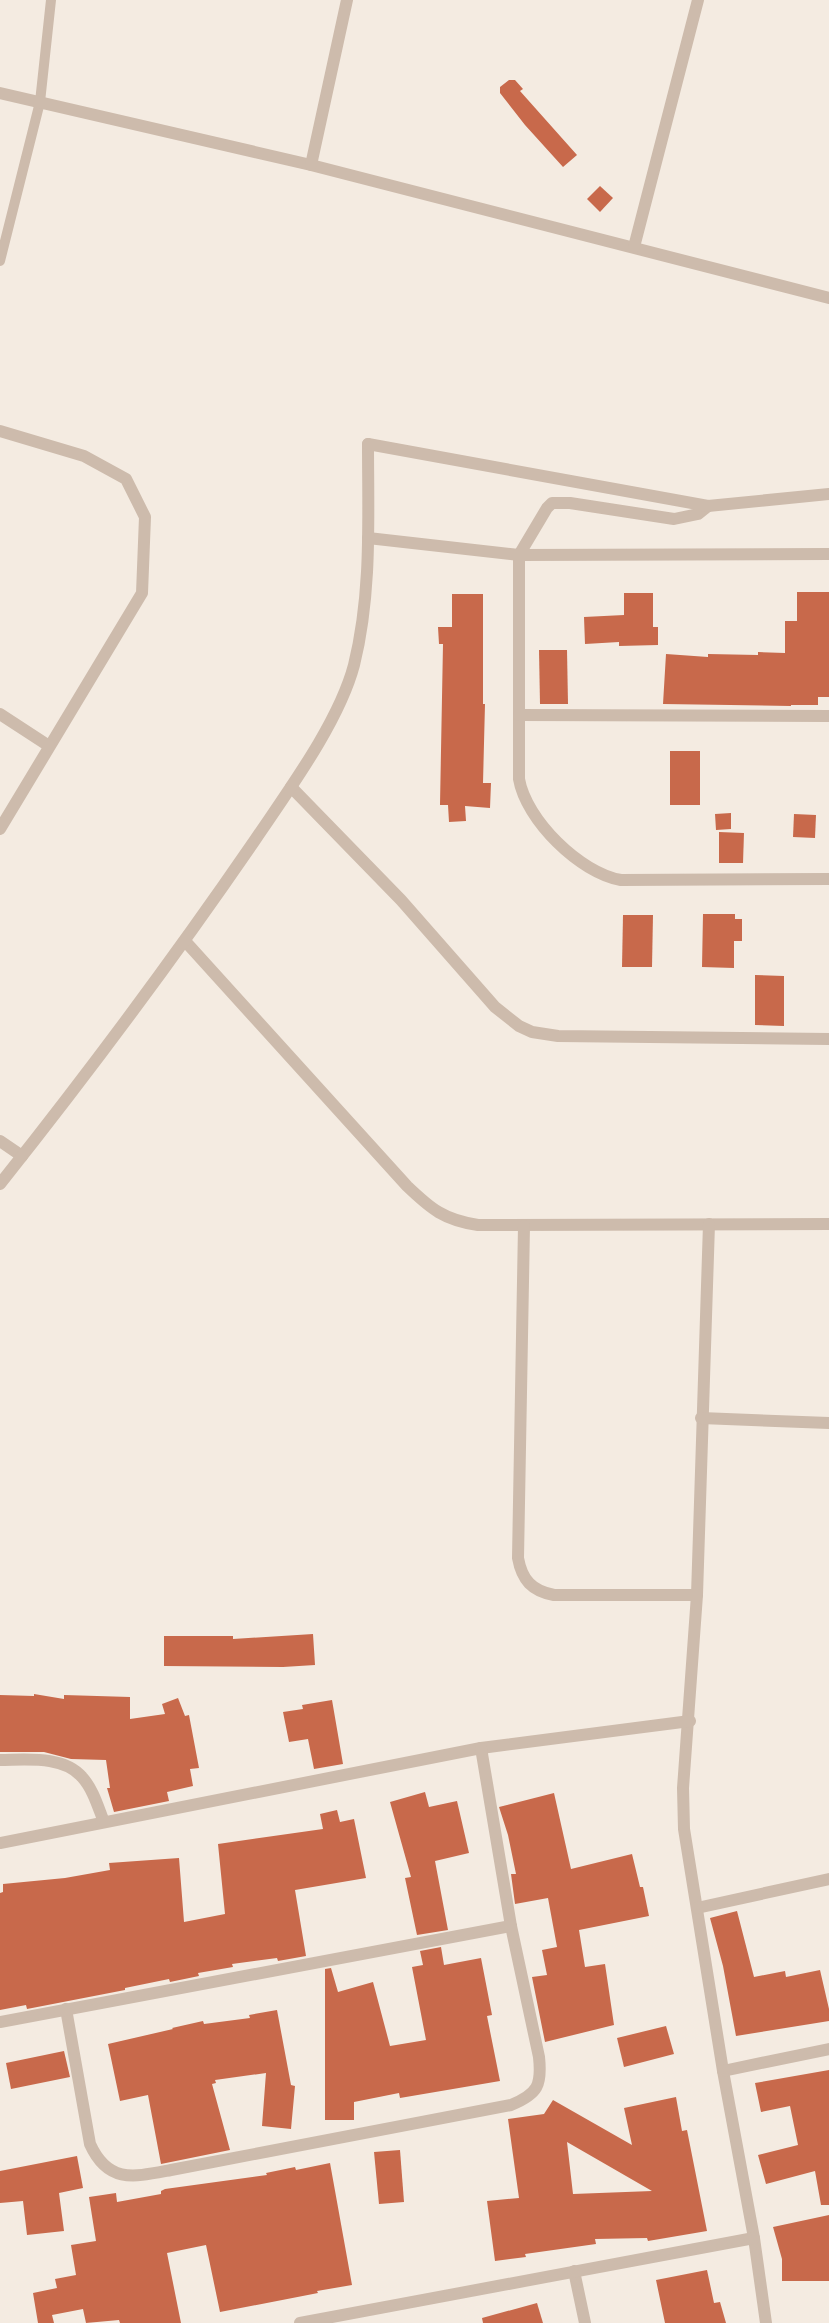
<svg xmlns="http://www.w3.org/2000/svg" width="829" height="2323" viewBox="0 0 829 2323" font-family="'Fira Sans',sans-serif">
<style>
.building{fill:#c8694b;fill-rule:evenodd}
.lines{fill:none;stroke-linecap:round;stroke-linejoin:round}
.service{stroke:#cdbbac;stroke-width:10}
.minor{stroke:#cdbbac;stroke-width:12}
.tertiary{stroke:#cdbbac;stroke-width:12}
</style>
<rect width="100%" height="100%" fill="#f4ebe1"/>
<g class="building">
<path d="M 509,80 L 515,80 L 523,89 L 520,91 L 577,155 L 563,167 L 525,125 L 500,93 L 500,87 Z"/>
<path d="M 600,186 L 613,198 L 600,212 L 587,199 Z"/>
<path d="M 797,592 L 829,592 L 829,697 L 818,697 L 818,705 L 791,705 L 791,706 L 663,704 L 666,654 L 708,657 L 708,654 L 758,655 L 758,652 L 785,653 L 785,621 L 797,621 Z"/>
<path d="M 624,593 L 653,593 L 653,627 L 658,627 L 658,645 L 619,646 L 619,642 L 585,644 L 584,617 L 624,615 Z"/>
<path d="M 452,594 L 483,594 L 483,704 L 485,704 L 483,783 L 491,783 L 490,808 L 465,806 L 466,821 L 449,822 L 448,805 L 440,805 L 443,644 L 439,644 L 438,627 L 452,627 Z"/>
<path d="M 539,650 L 567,650 L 568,704 L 540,704 Z"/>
<rect x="670" y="751" width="30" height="54"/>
<path d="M 731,813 L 731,829 L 716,830 L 715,814 Z"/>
<path d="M 794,814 L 816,815 L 815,838 L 793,837 Z"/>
<path d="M 719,832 L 744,833 L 743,863 L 719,863 Z"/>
<path d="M 703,914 L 735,914 L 735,919 L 742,919 L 742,941 L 734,941 L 734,968 L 702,967 Z"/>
<path d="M 623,915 L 653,915 L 652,967 L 622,967 Z"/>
<path d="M 755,975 L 784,976 L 784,1026 L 755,1025 Z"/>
<path d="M 313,1634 L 315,1665 L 283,1667 L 164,1666 L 164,1636 L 233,1636 L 233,1639 Z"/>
<path d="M 34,1694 L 64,1699 L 64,1695 L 130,1697 L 130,1719 L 165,1714 L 162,1704 L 178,1698 L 185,1716 L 189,1715 L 199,1768 L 190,1769 L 193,1786 L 167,1792 L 169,1801 L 114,1812 L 107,1788 L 110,1788 L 106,1760 L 71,1759 L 44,1752 L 0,1752 L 0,1695 L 34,1696 Z"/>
<path d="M 332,1700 L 343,1764 L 314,1769 L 308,1739 L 289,1742 L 283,1712 L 303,1709 L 302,1705 Z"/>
<path d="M 425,1792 L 429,1807 L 457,1801 L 469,1853 L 435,1861 L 448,1930 L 417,1935 L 405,1878 L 411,1877 L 390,1802 Z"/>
<path d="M 554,1793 L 571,1869 L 632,1854 L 640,1887 L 643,1887 L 649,1916 L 579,1930 L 585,1967 L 605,1964 L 614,2025 L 545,2042 L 532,1977 L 547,1975 L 542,1950 L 557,1947 L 548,1898 L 515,1904 L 511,1874 L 516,1874 L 508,1835 L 499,1807 Z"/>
<path d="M 337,1810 L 340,1822 L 354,1819 L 366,1878 L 295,1890 L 306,1956 L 278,1961 L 277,1958 L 232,1964 L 233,1967 L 198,1973 L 199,1976 L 170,1982 L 169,1979 L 125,1988 L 125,1990 L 27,2009 L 26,2005 L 0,2010 L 0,1893 L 3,1892 L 3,1884 L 65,1878 L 110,1870 L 109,1863 L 179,1858 L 184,1922 L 225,1914 L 218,1844 L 323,1829 L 320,1814 Z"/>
<path d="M 737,1911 L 754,1977 L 785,1971 L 786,1977 L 820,1970 L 829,2009 L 829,2021 L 736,2036 L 723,1966 L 710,1918 Z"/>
<path d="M 441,1947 L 444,1965 L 481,1958 L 492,2015 L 487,2016 L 500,2081 L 400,2098 L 399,2093 L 354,2102 L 354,2120 L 325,2120 L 325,1969 L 331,1968 L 338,1992 L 373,1982 L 390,2046 L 426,2040 L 412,1967 L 423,1965 L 420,1951 Z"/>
<path d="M 277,2010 L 291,2085 L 295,2086 L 291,2129 L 262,2126 L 266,2073 L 215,2080 L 216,2083 L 212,2084 L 230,2150 L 161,2164 L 148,2095 L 120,2101 L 108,2044 L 173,2029 L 172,2028 L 203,2021 L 204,2024 L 250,2018 L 249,2015 Z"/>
<path d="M 666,2026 L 674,2054 L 624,2067 L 617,2038 Z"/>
<path d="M 64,2051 L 70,2077 L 11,2089 L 6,2063 Z"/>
<path d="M 829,2070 L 829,2205 L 821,2205 L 815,2171 L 766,2184 L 758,2155 L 798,2145 L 790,2106 L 761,2112 L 755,2083 Z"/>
<path d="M 676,2097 L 682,2131 L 687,2130 L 707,2231 L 648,2241 L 647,2238 L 595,2239 L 596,2244 L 525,2254 L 526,2257 L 495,2261 L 487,2201 L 519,2198 L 508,2119 L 544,2114 L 553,2100 L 632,2145 L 624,2108 ZM 567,2142 L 652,2191 L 573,2194 Z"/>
<path d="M 400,2150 L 404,2202 L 379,2204 L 374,2152 Z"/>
<path d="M 77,2156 L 83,2188 L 59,2193 L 64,2231 L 27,2235 L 23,2201 L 0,2203 L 0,2171 Z"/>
<path d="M 330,2163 L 352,2285 L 317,2291 L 318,2293 L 220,2312 L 206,2245 L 167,2253 L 181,2323 L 120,2323 L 119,2320 L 86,2323 L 83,2309 L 52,2315 L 54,2323 L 38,2323 L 33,2293 L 57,2288 L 55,2279 L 76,2275 L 71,2245 L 96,2241 L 89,2197 L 116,2193 L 117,2202 L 161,2194 L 161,2191 L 165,2189 L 267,2175 L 266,2173 L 295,2167 L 296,2170 Z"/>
<path d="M 829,2215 L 829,2281 L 782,2281 L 782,2259 L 773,2227 Z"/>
<path d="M 707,2270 L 714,2303 L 720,2302 L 726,2323 L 665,2323 L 656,2280 Z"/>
<path d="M 537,2303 L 543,2323 L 483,2323 L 482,2318 Z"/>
</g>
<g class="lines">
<path class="service" d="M 0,261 L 40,102 L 51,0"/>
<g class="minor">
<path d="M 0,93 L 311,165 L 829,298"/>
<path d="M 311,165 L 347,0"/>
<path d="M 634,247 L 698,0"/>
<path d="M 0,431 L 84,456 L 126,479 L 145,517 L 142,593 L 0,829"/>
<path d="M 708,506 L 698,514 L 674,519 L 570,503 L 552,503 L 547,508 L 519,555 L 519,779 C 526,820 580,873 621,880 L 829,879"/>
<path d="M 368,538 L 519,555 L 829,554"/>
<path d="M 0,714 L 49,746"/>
<path d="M 519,715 L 829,716"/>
<path d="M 291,787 L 401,900 L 495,1007 L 519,1026 L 532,1032 L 558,1036 L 829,1039"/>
<path d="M 185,941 L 407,1186 C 431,1209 444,1220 478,1225 L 829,1224"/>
<path d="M 0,1141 L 22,1156"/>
<path d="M 0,1184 C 89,1072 174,958 255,840 C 288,791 339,722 354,665 C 372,593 368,517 368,444"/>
<path d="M 709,1224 L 697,1595 L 683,1788 L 684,1829 L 723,2071 L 754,2238 L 766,2323"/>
<path d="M 524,1226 L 518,1558 C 522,1580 532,1591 554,1595 L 697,1595"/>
<path d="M 701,1418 L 829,1423"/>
<path d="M 0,1760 C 25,1760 63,1755 82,1777 C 93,1789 98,1807 104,1822"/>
<path d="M 0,1843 L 481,1748 L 690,1721"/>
<path d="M 697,1908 L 829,1879"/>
<path d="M 66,2009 L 90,2144 C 108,2184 134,2177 171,2170 L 511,2105 C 538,2094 542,2085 539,2057 L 511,1926 L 481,1748"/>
<path d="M 0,2022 L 511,1926"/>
<path d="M 723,2071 L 829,2049"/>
<path d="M 574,2271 L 585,2323"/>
<path d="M 300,2323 L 754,2238"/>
</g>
<path class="tertiary" d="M 368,444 L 708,506 L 829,494"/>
</g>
</svg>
